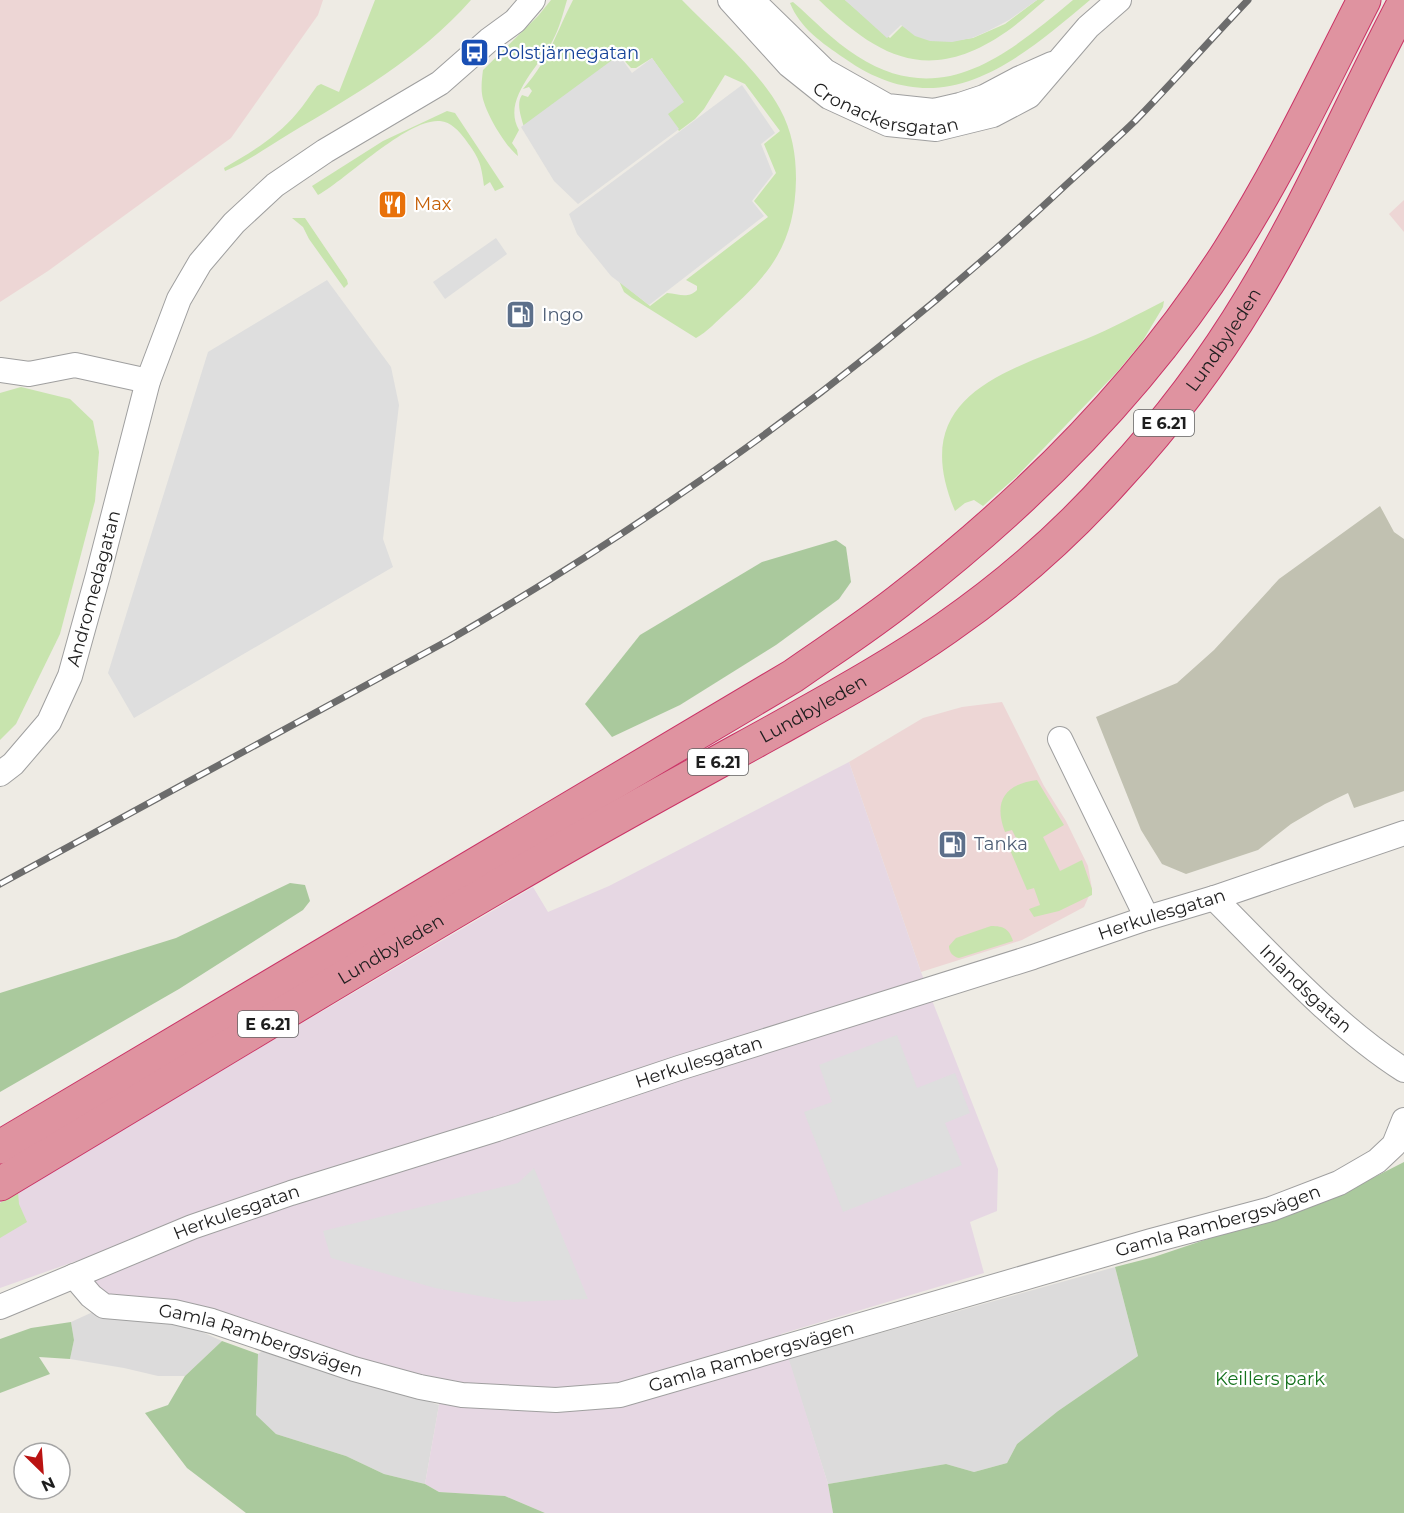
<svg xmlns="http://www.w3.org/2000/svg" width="1404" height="1513" viewBox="0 0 1404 1513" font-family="Montserrat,sans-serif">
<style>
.residential{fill:#dcdbdb}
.commercial{fill:#edd6d5}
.industrial{fill:#e6d7e3}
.construction{fill:#c1c1b1}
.grass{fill:#c8e4ae}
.forest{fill:#aac99d}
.parking{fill:#dedede}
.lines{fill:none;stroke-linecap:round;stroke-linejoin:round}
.street-casing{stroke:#9f9f9f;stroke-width:26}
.highway-casing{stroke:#ca3366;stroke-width:35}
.street{stroke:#fff;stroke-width:24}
.highway{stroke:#df93a0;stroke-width:33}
.rail-casing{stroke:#6c6c6c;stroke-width:7}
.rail{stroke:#fff;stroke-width:4.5;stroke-dasharray:14;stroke-linecap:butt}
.labels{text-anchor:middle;stroke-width:4.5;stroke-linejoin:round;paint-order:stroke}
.shield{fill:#fff;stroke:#626262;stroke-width:1.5}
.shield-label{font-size:16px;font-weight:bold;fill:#1e1e1e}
.transit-label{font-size:18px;fill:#164399;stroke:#fff;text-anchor:start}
.street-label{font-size:18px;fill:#1e1e1e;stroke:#fff}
.food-label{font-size:18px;fill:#c56008;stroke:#fff;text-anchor:start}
.service-label{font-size:18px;fill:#4e5e75;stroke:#fff;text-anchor:start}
.park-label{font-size:18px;fill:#15721d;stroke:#fff}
</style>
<rect width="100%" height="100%" fill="#eeebe4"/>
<g class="residential">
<path d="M 1115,1267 L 1138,1356 L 1058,1411 L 1017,1444 L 1007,1463 L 974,1472 L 946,1464 L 828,1484 L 788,1359 Z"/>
<path d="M 95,1311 L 176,1320 L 222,1341 L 185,1376 L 158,1376 L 124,1368 L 70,1359 L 74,1340 L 71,1322 Z"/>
<path d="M 267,1348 L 439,1405 L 425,1484 L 384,1474 L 346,1456 L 276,1434 L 256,1416 L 258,1354 Z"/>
</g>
<g class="commercial">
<path d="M 0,0 L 323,0 L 318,15 L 231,138 L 48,271 L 0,302 Z"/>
<path d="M 1404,200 L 1404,232 L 1389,214 Z"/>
<path d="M 1002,702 L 1044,786 L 1066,821 L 1088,866 L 1092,889 L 1084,907 L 1022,940 L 921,972 L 849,762 L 923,718 L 962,707 Z"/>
</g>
<path class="industrial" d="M 849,762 L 921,972 L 998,1169 L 997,1211 L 970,1222 L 984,1273 L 781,1334 L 828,1484 L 833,1513 L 545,1513 L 505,1496 L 439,1492 L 425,1484 L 439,1405 L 437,1382 L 103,1299 L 82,1259 L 0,1288 L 0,1201 L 533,887 L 548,912 L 609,886 Z"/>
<path class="construction" d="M 1380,506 L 1394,532 L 1404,539 L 1404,791 L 1354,808 L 1348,793 L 1325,804 L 1291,824 L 1258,850 L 1186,874 L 1162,864 L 1141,830 L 1096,717 L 1177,683 L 1214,650 L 1279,579 Z"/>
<g class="grass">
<path d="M 375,0 L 471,0 C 421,57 353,96 289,134 C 269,146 247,162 225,171 L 224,168 C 250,153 277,137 297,113 C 304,105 310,95 317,86 L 321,84 L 339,92 Z"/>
<path d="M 551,0 L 567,0 C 563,13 560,27 553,40 C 540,66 501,99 519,130 L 512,143 L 517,150 L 518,156 C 505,146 484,111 482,94 C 481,87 482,78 483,70 L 538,16 Z"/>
<path d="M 573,0 L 682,0 C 713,32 759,70 780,109 C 792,131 796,154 796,179 C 795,241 773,272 727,312 C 717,321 707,332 696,338 L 632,298 L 624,292 L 619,281 L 650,306 L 667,293 C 679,294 688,299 697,290 L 697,286 L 686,280 L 768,217 L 754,201 L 776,173 L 764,144 L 780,131 L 745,84 L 725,75 L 704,109 L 695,119 L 679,131 L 668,116 L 668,112 L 682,101 L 652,58 L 636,68 L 631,68 L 621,57 L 618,57 L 524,127 C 521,117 516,103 522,95 L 528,97 L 532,91 L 529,87 L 523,89 C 550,58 555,35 573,0 Z"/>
<path d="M 819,0 L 845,0 L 890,38 L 904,24 L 951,41 L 973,38 L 1005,24 L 1037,0 L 1045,0 C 1032,11 1019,23 1006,32 C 929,85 879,58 819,0 Z"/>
<path d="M 1073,0 L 1090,0 C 1014,64 941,127 844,58 C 822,43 800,28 790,3 L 793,2 C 814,20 833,41 857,56 C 942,111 1008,54 1073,0 Z"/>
<path d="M 447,111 L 455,113 L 504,187 L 495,191 L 490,182 L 484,186 C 481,162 479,158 465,139 C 459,131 451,122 440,121 C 408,118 348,178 318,195 L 312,186 L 383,141 Z"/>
<path d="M 292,218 L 305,218 L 347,280 L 348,284 L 344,288 L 309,239 L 303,227 Z"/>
<path d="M 1164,301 L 1163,307 L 1142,342 L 1117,372 L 1016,477 L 983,506 L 974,500 L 965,503 L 955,511 C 907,397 1002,373 1086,339 C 1113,328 1138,314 1164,301 Z"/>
<path d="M 21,387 L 70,399 L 93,421 L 99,452 L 95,501 L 60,634 L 16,724 L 0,740 L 0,393 Z"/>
<path d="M 1037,780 L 1064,825 L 1043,837 L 1060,871 L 1082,860 L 1092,889 L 1092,895 L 1059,911 L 1034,917 L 1029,909 L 1040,905 L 1034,888 L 1027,890 L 1007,843 L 1016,838 L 1012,830 L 1005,832 C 993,801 1005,784 1037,780 Z"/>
<path d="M 991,926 C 1004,926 1009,929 1013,941 L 959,958 C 953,957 949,952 949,946 L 956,938 Z"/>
<path d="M 18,1192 L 19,1204 L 27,1222 L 0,1238 L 0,1203 Z"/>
</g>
<g class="forest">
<path d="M 836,540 L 846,547 L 851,582 L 839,599 L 776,645 L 680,705 L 612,737 L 585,704 L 640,635 L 762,562 Z"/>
<path d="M 290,883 L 305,885 L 310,901 L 303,910 L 179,989 L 0,1092 L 0,993 L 176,938 Z"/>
<path d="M 1404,1162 L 1404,1513 L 833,1513 L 828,1484 L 946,1464 L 974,1472 L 1007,1463 L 1017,1444 L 1058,1411 L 1138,1356 L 1115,1267 L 1154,1257 L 1258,1222 L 1359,1185 Z"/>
<path d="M 71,1322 L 74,1340 L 70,1359 L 39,1357 L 50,1374 L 0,1393 L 0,1339 L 31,1328 Z"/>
<path d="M 222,1341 L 258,1354 L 256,1415 L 276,1434 L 346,1456 L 384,1474 L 425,1484 L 439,1492 L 505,1496 L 545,1513 L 246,1513 L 187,1468 L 145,1413 L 168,1405 L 185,1376 Z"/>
</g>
<g class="parking">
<path d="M 845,0 L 1037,0 L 1009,20 L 988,31 L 972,38 L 952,42 L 930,41 L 915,36 L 901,25 L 887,38 Z"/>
<path d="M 619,55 L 632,73 L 652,58 L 684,102 L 668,114 L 679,129 L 578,204 L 554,181 L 521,127 Z"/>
<path d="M 742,85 L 775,133 L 761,144 L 773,174 L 752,201 L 764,216 L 649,305 L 611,276 L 577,234 L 569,214 Z"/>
<path d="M 496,238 L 507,254 L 445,299 L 433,282 Z"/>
<path d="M 327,280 L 391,367 L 399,405 L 383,539 L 393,567 L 134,718 L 108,673 L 208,352 Z"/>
<path d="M 897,1035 L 917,1088 L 955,1073 L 970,1113 L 945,1123 L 962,1165 L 843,1212 L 804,1112 L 832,1102 L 819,1065 Z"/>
<path d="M 534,1168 L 588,1299 L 513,1302 L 435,1288 L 331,1258 L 323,1231 L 518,1183 Z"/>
</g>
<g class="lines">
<defs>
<g id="street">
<path id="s1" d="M 730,0 L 789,65 L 829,97 L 888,124 L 936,129 L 993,115 L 1029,96 L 1088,27 L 1119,0"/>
<path d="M 752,0 L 825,71 L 887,106 L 934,111 L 960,105 L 984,97 L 1018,79 L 1052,64"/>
<path d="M 0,370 L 29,374 L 75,365 L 148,381"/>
<path d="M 1060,739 L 1147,918"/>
<path id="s2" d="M 0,774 L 13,764 L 49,722 L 70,676 L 98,575 L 148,381 L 179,299 L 200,263 L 234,223 L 275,185 L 325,151 L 440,83 L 489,40 L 515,21 L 533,0"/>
<path id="s3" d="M 1214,898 C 1272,956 1335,1026 1404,1070"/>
<path id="s4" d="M 74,1276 L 91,1296 L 104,1306 L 174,1312 L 212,1321 L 354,1369 L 420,1387 L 462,1395 L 556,1400 L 620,1395 L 1151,1241 L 1271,1209 L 1339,1183 L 1377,1161 L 1394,1145 L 1404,1120"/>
<path id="s5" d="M 0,1307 L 192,1227 L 291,1193 L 497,1129 L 679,1068 L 1033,957 L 1147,918 L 1214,898 L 1404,833"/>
</g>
<g id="highway">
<path d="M 0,1147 L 793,676 C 830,650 869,625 904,597 C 1029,500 1144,385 1229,251 C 1280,171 1321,84 1364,0"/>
<path id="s6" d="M 0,1184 C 179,1077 356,968 536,864 C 615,818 696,774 776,730 C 833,698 892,666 946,628 C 1008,585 1066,534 1116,478 C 1168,422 1213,362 1252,297 C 1309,203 1353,100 1404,3"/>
</g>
</defs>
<use href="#street" class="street-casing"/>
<use href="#highway" class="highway-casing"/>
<use href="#street" class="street"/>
<use href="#highway" class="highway"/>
<defs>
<path id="rail" d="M 0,884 L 449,640 C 667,514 871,366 1055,195 C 1082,170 1109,146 1135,121 C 1173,82 1210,40 1248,0"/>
</defs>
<use href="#rail" class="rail-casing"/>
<use href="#rail" class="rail"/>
</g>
<defs>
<symbol id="bus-square" viewBox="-11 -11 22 22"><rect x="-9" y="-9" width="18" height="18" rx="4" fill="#1a4fb4" stroke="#fff"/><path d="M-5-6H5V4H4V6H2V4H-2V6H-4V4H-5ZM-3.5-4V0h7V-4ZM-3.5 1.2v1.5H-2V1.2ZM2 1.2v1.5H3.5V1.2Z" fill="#fff"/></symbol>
<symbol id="restaurant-square" viewBox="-11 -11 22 22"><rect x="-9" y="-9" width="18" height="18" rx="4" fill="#e8710a" stroke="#fff"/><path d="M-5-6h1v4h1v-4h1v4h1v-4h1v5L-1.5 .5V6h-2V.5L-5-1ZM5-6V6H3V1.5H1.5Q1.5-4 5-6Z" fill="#fff"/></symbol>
<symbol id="fuel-square" viewBox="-11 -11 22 22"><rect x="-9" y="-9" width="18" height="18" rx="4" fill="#5c6f8a" stroke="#fff"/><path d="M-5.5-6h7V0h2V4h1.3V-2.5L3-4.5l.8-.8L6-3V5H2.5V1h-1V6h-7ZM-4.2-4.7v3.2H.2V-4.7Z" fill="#fff"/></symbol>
</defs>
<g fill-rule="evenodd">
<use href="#bus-square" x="458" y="36" width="33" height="33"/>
<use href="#restaurant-square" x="376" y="188" width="33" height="33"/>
<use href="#fuel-square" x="504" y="298" width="33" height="33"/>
<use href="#fuel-square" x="936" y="828" width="33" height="33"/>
</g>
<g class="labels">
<g class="shield">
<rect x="1134" y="410" width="60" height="26" rx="4.5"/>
<rect x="688" y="749" width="60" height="26" rx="4.5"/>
<rect x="238" y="1011" width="60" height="26" rx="4.5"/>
</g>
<g class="shield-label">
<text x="1164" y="429">E 6.21</text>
<text x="718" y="768">E 6.21</text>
<text x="268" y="1030">E 6.21</text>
</g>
<g class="transit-label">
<text x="496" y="59">Polstjärnegatan</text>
</g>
<g class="street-label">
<text dy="6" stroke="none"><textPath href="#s1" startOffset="198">Cronackersgatan</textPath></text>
<text dy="6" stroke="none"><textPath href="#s6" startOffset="1500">Lundbyleden</textPath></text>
<text dy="6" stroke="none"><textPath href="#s2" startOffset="213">Andromedagatan</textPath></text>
<text dy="6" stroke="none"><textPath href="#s6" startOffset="942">Lundbyleden</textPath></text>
<text dy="6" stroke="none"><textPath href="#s5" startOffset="1227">Herkulesgatan</textPath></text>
<text dy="6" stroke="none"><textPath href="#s6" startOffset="456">Lundbyleden</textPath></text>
<text dy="6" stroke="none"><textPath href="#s3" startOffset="129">Inlandsgatan</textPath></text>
<text dy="6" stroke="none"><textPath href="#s5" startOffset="741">Herkulesgatan</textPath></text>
<text dy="6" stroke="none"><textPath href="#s5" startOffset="255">Herkulesgatan</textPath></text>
<text dy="6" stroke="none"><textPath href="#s4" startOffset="1194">Gamla Rambergsvägen</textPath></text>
<text dy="6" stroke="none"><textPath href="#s4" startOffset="204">Gamla Rambergsvägen</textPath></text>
<text dy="6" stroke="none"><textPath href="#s4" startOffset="708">Gamla Rambergsvägen</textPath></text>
</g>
<g class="food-label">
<text x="414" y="210">Max</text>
</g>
<g class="service-label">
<text x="542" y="321">Ingo</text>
<text x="974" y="850">Tanka</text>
</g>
<g class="park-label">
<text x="1270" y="1385">Keillers park</text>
</g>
</g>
<g transform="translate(42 1471) rotate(155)"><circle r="28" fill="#ffffff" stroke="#a5a5a5" stroke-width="1.5"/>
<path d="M0-4.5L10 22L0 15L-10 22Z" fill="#ba1312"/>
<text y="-9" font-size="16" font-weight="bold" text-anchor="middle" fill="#1e1e1e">N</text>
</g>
</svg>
